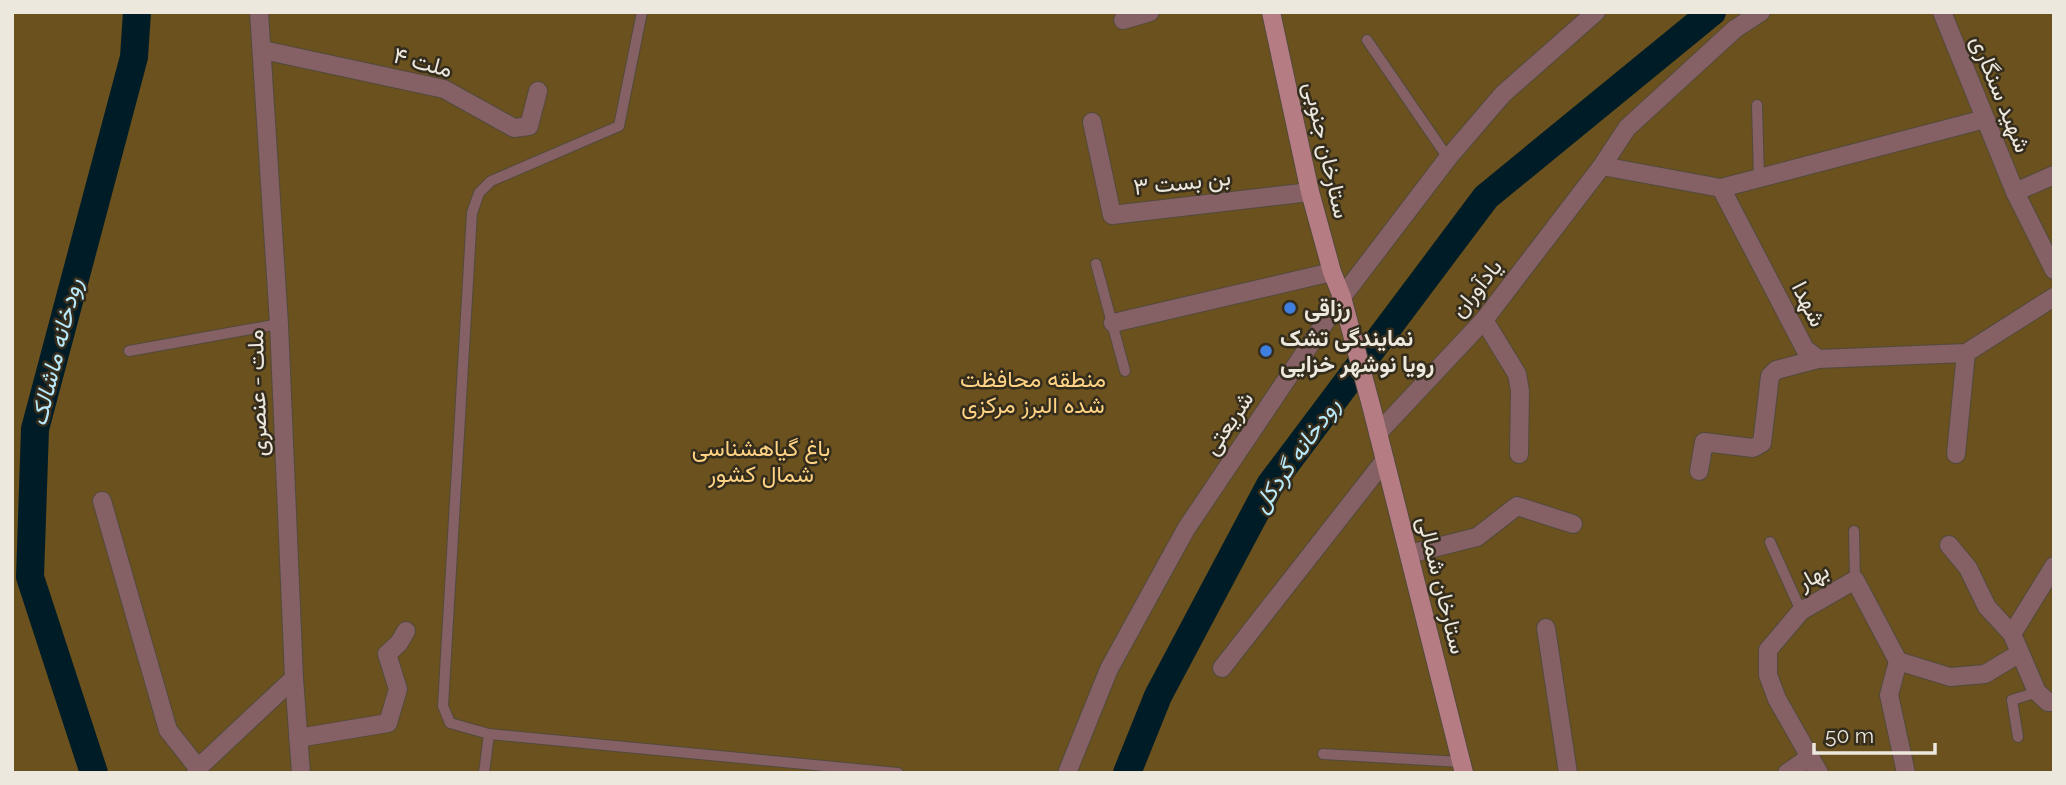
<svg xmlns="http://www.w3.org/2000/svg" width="2066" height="785" viewBox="0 0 2066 785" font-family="Raleway,Vazirmatn,sans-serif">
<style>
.green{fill:#6b511d}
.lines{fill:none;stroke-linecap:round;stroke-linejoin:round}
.river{stroke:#001d27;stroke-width:28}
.service-casing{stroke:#524a3b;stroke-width:12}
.minor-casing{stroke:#524a3b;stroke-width:20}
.tertiary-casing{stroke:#524a3b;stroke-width:20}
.secondary-casing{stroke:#524a3b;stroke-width:20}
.service{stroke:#856064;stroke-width:10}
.minor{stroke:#856064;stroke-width:18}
.tertiary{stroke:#856064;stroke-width:18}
.secondary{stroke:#b67c83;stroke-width:18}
.shop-dot{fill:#3f7fe0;stroke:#342c1c;stroke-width:2.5}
.labels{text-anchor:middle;stroke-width:5;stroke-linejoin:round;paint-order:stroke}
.street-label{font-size:23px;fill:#ede8de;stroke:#342c1c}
.poi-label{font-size:23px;font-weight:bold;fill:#ede8de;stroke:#342c1c;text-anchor:start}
.park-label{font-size:23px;fill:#ffd383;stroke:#342c1c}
.water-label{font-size:24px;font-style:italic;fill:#b8e9fa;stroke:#342c1c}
</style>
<rect width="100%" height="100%" fill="#342c1c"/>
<rect class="green" x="12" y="12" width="2042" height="761"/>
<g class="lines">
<g class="river">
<path d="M 94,773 L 30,577 L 35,429 L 134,57 L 137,12"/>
<path d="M 1127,773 L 1158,696 L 1270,485 L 1486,197 L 1712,12"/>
</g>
<defs>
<g id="service">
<path d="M 1367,40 L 1448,158"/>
<path d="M 1757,105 L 1759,178"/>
<path d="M 1096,264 L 1125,371"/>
<path d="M 129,351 L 279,324"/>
<path d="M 1854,531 L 1855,580"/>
<path d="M 1770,542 L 1801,611"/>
<path d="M 489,734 L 450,723 L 443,706 L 472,213 L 479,193 L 491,181 L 619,126 L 642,12"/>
<path d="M 2018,737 L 2012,700 L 2037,692"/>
<path d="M 1323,754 L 1461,762"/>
<path d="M 484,773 L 489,734 L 898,773"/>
</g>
<g id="minor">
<path d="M 259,12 L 279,324 L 294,678 L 301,773"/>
<path d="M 1123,20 L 1150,12"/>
<path d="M 263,50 L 444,89 L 514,128 L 529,126 L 538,91"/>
<path d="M 1092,122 L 1112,215 L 1310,192"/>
<path d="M 1602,166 L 1721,188 L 1805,349 L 1818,359 L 1966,353 L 2054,297"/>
<path d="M 1721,188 L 1985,119"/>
<path d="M 2015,192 L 2054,175"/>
<path d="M 1484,320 L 1517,374 L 1520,391 L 1519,454"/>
<path d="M 1113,323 L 1332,272"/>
<path d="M 1378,433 L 1484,320 L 1602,166 L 1627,128 L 1735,29 L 1761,12"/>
<path d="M 1956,454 L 1966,353"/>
<path d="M 1699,471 L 1704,442 L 1753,448 L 1762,443 L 1770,376 L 1776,370 L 1818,359"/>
<path d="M 102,501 L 168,730 L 198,768"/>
<path d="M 1949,545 L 1968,568 L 1987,607 L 2012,634 L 2037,692 L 2048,702 L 2054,702"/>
<path d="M 1409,554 L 1477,537 L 1517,506 L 1573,524"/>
<path d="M 1546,628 L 1568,773"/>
<path d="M 2012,634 L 2054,566"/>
<path d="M 1898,661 L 1889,695 L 1906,773"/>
<path d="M 1222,668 L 1385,460"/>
<path d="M 298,738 L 388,723 L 398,689 L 387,654 L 399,643 L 406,631"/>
<path d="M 196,773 L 198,768 L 294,678"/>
<path d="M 1787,773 L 1810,757"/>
<path d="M 1819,773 L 1777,699 L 1768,675 L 1768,650 L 1801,611 L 1855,580 L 1898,661 L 1950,677 L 1985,674 L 2020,653"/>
</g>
<g id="tertiary">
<path d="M 1942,12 L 2015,192 L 2054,270"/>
<path d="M 1067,773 L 1109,669 L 1186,529 L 1342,297 L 1448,158 L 1503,94 L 1596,12"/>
</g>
<path id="secondary" d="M 1271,12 L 1310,192 L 1332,272 L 1342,297 L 1372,409 L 1464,773"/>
</defs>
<use href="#service" class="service-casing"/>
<use href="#minor" class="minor-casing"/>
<use href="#tertiary" class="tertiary-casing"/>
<use href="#secondary" class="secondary-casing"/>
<use href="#service" class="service"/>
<use href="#minor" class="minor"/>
<use href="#tertiary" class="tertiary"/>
<use href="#secondary" class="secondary"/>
</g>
<g class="shop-dot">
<circle cx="1290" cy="308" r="7"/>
<circle cx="1266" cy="351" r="7"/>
</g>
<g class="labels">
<g class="street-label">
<text transform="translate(423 62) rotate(15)" y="8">ملت ۴</text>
<text transform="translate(2001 94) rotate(68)" y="8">شهید سنگاری</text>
<text transform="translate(1327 150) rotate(77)" y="8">ستارخان جنوبی</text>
<text transform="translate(1182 182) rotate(-6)" y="8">بن بست ۳</text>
<text transform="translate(1476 288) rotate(-51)" y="8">یادآوران</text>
<text transform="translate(1809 304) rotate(63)" y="8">شهدا</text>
<text transform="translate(257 393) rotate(-92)" y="8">ملت - عنصری</text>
<text transform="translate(1228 423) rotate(-56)" y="8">شریعتی</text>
<text transform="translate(1813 576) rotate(-29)" y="8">بهار</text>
<text transform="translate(1442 585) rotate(76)" y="8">ستارخان شمالی</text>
</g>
<g class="poi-label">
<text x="1304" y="316">رزاقی</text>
<text x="1280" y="346">نمایندگی تشک<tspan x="1280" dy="26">رویا نوشهر خزایی</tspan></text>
</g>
<g class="park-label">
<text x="1033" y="387">منطقه محافظت<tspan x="1033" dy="26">شده البرز مرکزی</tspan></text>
<text x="761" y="456">باغ گیاهشناسی<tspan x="761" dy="26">شمال کشور</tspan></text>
</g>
<g class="water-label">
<text transform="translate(56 352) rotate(-76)" y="8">رودخانه ماشالک</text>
<text transform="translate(1296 455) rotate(-55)" y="8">رودخانه گردکل</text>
</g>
</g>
<rect width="2066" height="785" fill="none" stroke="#ede8de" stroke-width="28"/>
<path d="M1814 743v10h121v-10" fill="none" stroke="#ede8de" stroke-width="3.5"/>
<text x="1825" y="743" font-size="21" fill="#ede8de" stroke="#342c1c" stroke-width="5" paint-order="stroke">50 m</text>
</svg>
